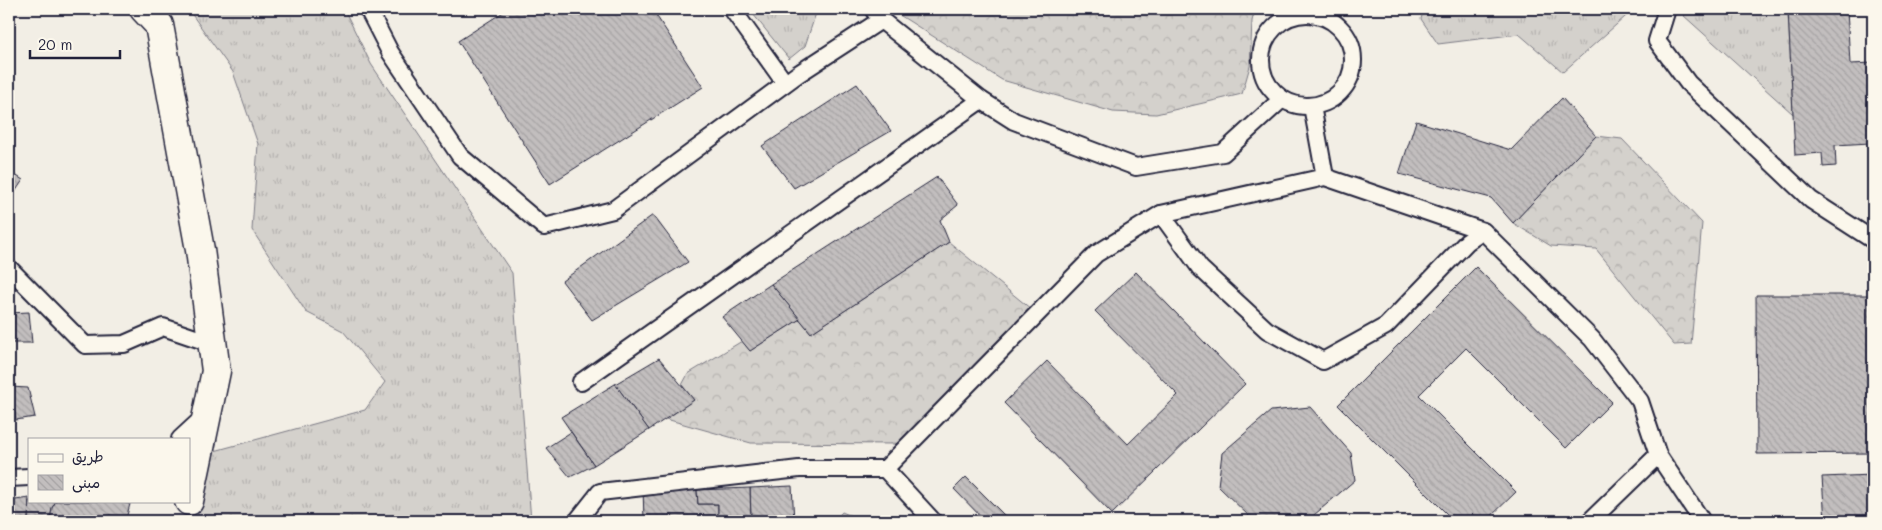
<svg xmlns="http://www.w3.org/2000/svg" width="1882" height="530" viewBox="0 0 1882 530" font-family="Mali,'Playpen Sans Arabic',sans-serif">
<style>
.grass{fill:url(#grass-tufts);stroke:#7b7a84}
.forest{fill:url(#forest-crowns);stroke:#7b7a84}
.building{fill:url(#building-back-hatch);stroke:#22223b}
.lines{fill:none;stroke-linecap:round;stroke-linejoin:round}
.service-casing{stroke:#22223b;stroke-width:20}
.minor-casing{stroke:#22223b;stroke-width:31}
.service{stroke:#fbf7ec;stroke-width:16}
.minor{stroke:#fbf7ec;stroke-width:28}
</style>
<defs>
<pattern id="grass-tufts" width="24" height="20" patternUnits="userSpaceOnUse" patternTransform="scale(1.25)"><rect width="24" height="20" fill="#d4d1cc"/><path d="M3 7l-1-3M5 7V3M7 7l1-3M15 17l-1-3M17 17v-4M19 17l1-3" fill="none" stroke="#b6b3b0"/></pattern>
<pattern id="forest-crowns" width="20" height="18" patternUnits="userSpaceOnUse" patternTransform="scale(1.25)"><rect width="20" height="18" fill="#d4d1cc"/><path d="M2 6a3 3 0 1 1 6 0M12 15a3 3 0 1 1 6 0" fill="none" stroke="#b6b3b0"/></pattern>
<pattern id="building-back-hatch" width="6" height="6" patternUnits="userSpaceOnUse" patternTransform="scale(1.25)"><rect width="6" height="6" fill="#c2bebe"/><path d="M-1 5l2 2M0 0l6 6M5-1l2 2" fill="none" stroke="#a6a3a4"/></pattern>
</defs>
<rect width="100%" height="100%" fill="#f2eee5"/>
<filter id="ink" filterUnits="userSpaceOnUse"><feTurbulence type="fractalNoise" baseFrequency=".02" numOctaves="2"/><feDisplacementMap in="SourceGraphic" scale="10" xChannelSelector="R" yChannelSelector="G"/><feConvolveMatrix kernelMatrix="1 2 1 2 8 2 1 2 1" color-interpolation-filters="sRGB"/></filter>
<g filter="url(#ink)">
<g class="grass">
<path d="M 188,9 L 344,9 L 371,64 L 512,273 L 531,521 L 197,521 L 207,453 L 365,410 L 385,382 L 343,331 L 306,312 L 252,230 L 258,144 L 233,72 Z"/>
<path d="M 749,9 L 817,9 L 817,10 L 805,46 L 789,59 Z"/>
<path d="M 1424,9 L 1634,9 L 1563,72 L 1519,34 L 1438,44 L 1421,19 Z"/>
<path d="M 1684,9 L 1788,9 L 1793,114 L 1683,15 Z"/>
</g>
<g class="forest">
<path d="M 890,9 L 1255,9 L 1252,21 L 1250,66 L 1242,94 L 1156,114 L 1113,112 L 1002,80 Z"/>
<path d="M 1596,136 L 1622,139 L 1702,223 L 1691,344 L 1674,345 L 1596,249 L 1551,246 L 1513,223 Z"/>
<path d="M 949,242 L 1031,309 L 897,444 L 751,443 L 666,419 L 694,400 L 682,385 L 688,374 L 742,341 L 750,351 L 800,319 L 811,333 Z"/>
<path d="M 842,512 L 863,521 L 834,521 Z"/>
</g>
<g class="building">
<path d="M 508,9 L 652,9 L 703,87 L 550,184 L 458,41 Z"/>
<path d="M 1788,9 L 1847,9 L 1850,64 L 1873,63 L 1873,175 L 1871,175 L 1870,143 L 1835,145 L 1836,166 L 1823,167 L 1822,153 L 1795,155 Z"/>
<path d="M 857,84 L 891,131 L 794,188 L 762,146 Z"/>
<path d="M 1562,98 L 1596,136 L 1513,223 L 1491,198 L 1399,174 L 1416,121 L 1511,150 Z"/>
<path d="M 9,171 L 23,180 L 9,201 Z"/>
<path d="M 937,177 L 958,205 L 940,220 L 949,242 L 811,333 L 771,284 Z"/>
<path d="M 653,215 L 688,262 L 592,320 L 562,281 Z"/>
<path d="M 1476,267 L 1612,402 L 1566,448 L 1466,348 L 1419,395 L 1516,492 L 1486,521 L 1454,521 L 1338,405 Z"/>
<path d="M 1136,272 L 1245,384 L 1112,514 L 1004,403 L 1047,361 L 1128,444 L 1178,395 L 1095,311 Z"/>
<path d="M 771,284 L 800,319 L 750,351 L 722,317 Z"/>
<path d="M 1756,295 L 1873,295 L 1873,453 L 1757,454 Z"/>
<path d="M 29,312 L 32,343 L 9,343 L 9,313 Z"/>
<path d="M 659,358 L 694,400 L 649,430 L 615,384 Z"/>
<path d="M 615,384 L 649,430 L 594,465 L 561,417 Z"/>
<path d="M 10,387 L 28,388 L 35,417 L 16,420 Z"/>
<path d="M 1310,407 L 1351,453 L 1355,480 L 1307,521 L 1254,521 L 1218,486 L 1222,453 L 1271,411 Z"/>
<path d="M 571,432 L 594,465 L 570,477 L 546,448 Z"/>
<path d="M 1873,475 L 1873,521 L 1825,521 L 1822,477 Z"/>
<path d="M 966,477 L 1008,519 L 1006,521 L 985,521 L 954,489 Z"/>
<path d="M 792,486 L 794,521 L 751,521 L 750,488 Z"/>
<path d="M 643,487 L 697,490 L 698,504 L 718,504 L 718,521 L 644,521 Z"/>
<path d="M 750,488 L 751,521 L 718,521 L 718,504 L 698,504 L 697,490 Z"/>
<path d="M 29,498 L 28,521 L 9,521 L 9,501 Z"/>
<path d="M 29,501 L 56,501 L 52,508 L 50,521 L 28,521 Z"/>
<path d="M 56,501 L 115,501 L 130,504 L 126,519 L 109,515 L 107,521 L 50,521 L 52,508 Z"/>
</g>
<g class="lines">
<defs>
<g id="service">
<path d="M 368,9 L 390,52 L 460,156 L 544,227 L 613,210 L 798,74 L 881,20"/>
<path d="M 732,9 L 785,83"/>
<path d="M 873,9 L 881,20 L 981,100 L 1014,121 L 1136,167 L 1223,153 L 1282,99"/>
<path d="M 1667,9 L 1657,41 L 1688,83 L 1811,200 L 1873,240"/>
<circle cx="1307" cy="60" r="46"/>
<path d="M 1312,106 L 1325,177"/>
<path d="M 1161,214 L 1200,268 L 1267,330 L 1323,361 L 1386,326 L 1467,242 L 1483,231"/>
<path d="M 9,268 L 85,345 L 124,344 L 163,327 L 213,344"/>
<path d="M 581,382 L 981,100"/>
<path d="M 180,439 L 206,415"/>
<path d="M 885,469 L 933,521"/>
<path d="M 9,478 L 29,477"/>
<path d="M 577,521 L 600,492 L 799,469 L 885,469 L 1096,254 L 1161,214 L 1325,177 L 1483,231 L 1592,339 L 1640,401 L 1658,455 L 1702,521"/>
<path d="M 1590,521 L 1658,455"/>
</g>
<path id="minor" d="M 144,9 L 159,25 L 200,250 L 216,371 L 189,501"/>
</defs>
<use href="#service" class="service-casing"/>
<use href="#minor" class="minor-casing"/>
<use href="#service" class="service"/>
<use href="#minor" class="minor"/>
</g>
</g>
<rect width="1882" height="530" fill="none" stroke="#fbf7ec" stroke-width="30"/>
<rect x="15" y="15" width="1852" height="500" fill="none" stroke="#22223b" stroke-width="2" filter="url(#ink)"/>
<rect x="28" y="438" width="162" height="65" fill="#fbf7ec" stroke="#a4a2a5"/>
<rect x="38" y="454" width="25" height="8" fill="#fbf7ec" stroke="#a4a2a5"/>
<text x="72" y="462" font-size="15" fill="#22223b">طريق</text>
<rect x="38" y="475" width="25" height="15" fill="url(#building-back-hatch)" stroke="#a4a2a5"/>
<text x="72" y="488" font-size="15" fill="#22223b">مبنى</text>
<path d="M30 50v8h90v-8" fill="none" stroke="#22223b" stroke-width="2.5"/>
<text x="38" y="50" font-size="15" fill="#22223b" stroke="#fbf7ec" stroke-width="4" paint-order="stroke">20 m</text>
</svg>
